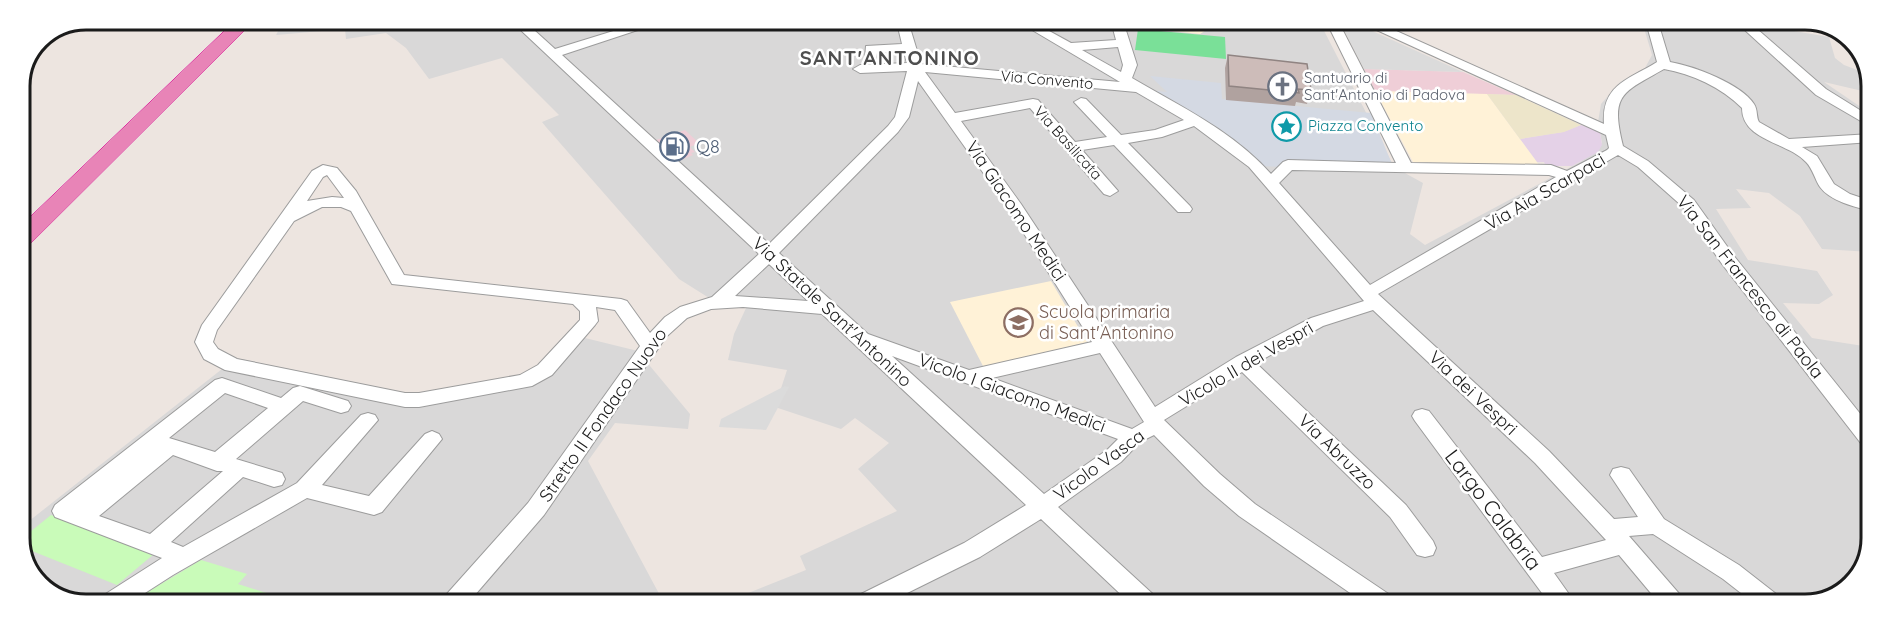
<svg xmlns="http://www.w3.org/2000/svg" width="1891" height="624" viewBox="0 0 1891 624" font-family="Quicksand,sans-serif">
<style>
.residential{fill:#d9d8d8}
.commercial{fill:#efced7}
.industrial{fill:#e4d1e7}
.education{fill:#fff2d7}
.farmland{fill:#ede5ca}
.park{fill:#c9fbb9}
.pitch{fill:#7ae098}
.parking{fill:#dbdbdb}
.plaza{fill:#d4d9e3}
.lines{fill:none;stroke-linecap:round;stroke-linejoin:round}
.minor-casing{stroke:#9c9c9c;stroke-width:2}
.highway-casing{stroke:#da1e9b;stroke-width:1}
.minor{fill:#fff;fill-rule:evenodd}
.highway{fill:#e884b7;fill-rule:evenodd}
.wall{fill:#b0a29f}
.building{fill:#cdbcb9;stroke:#908482;stroke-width:1.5}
.labels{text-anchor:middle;stroke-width:5;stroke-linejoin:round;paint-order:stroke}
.far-worship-label{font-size:15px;fill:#5b616d;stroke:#fff;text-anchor:start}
.far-street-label{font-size:15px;fill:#1b1b1b;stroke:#fff}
.far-culture-label{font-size:15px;fill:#0d838f;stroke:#fff;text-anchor:start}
.service-label{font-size:18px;fill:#4e5e75;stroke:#fff;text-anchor:start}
.street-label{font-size:18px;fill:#1b1b1b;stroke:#fff}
.education-label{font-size:18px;fill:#785e54;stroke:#fff;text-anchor:start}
.far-district-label{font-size:20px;font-weight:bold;letter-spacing:1.5px;fill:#4e4e4e;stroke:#fff}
.near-street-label{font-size:21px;fill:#1b1b1b;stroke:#fff}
.rim{fill:none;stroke:#1b1b1b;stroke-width:3}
</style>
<rect width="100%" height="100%" fill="#ede5e0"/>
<g class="residential">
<path d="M 284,20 L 1319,21 L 1394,167 L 1423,183 L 1410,234 L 1425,245 L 1580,162 L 1602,143 L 1598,122 L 1601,104 L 1620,82 L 1645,68 L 1652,55 L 1644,28 L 1618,22 L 1766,22 L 1770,27 L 1829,37 L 1835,58 L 1844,65 L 1868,74 L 1871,82 L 1871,93 L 1824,82 L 1871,114 L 1871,252 L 1822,249 L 1800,216 L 1769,193 L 1736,189 L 1751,208 L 1716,209 L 1748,260 L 1817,271 L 1833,295 L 1819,304 L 1783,303 L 1812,338 L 1870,347 L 1870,393 L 1859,393 L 1870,396 L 1869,555 L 1846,590 L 1805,604 L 723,603 L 806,570 L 800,556 L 897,511 L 858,469 L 889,443 L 855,418 L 841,429 L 775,407 L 787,370 L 728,360 L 734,334 L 747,306 L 725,308 L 679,279 L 546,127 L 542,122 L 559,115 L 502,58 L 429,79 L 406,48 L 386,33 L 346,39 L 345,29 L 276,35 Z"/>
<path d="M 570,337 L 585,338 L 642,352 L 650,366 L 690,414 L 688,429 L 615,423 L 588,461 L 664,603 L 69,602 L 36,581 L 20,542 L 20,520 L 24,525 L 236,358 L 417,395 L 535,372 Z"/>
</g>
<g class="commercial">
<path d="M 1364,69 L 1463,72 L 1516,95 L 1375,91 Z"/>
<path d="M 685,130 L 699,143 L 690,147 L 695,152 L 691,153 L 693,155 L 679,161 L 656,140 Z"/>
</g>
<path class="industrial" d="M 1581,125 L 1600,132 L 1602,145 L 1598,152 L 1572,166 L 1546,166 L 1544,162 L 1537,162 L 1520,139 L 1563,132 Z"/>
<g class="education">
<path d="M 1120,21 L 1268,21 L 1243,24 L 1233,28 L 1219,22 L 1200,34 L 1122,26 Z"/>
<path d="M 1375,91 L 1487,94 L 1539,165 L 1413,162 Z"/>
<path d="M 1051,281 L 1087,342 L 984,368 L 950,302 Z"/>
</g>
<path class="farmland" d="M 1487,94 L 1516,95 L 1581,125 L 1564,132 L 1520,139 Z"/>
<g class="park">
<path d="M 51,515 L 154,554 L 117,585 L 22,547 L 20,540 Z"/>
<path d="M 201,560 L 247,574 L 238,584 L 288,600 L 286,602 L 177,602 L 146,593 Z"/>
</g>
<path class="pitch" d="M 1138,29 L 1225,37 L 1226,59 L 1135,50 Z"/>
<g class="parking">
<path d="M 1341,24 L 1359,25 L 1463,72 L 1364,69 Z"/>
<path d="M 785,386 L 789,387 L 766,430 L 719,427 L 721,419 Z"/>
</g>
<path class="plaza" d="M 1150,76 L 1221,83 L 1222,99 L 1371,113 L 1394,169 L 1250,166 L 1230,149 L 1138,89 L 1167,92 Z"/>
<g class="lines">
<defs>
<g id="minor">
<path d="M 510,20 L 523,20 L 555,49 L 649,20 L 668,20 L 562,55 L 769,244 L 888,126 L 895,117 L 907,71 L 860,73 L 853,69 L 860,65 L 907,63 L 904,52 L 877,53 L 876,61 L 871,62 L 865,58 L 866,46 L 902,44 L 898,27 L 862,29 L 856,25 L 858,22 L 908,21 L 921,64 L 1120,82 L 1017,21 L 1031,21 L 1071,43 L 1116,40 L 1111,21 L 1123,21 L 1137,65 L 1132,78 C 1180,106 1234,132 1271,174 L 1283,162 L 1288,160 L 1396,163 L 1326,21 L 1338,21 L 1411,163 L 1551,165 L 1567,171 L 1607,150 L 1609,148 L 1606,135 L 1357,21 L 1374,21 L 1604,124 C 1601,84 1630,79 1657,62 L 1646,22 L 1658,22 L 1670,62 C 1694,66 1741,84 1754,104 C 1758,110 1756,117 1759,122 L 1789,139 L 1871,134 L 1871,142 L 1802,147 L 1817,156 L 1834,184 L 1850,194 L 1871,201 L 1871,211 C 1855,207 1830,201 1820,187 C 1815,180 1813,169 1806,162 C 1788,142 1742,141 1742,108 C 1721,87 1692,74 1664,69 C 1622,93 1610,94 1623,146 L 1648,161 L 1694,200 L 1734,256 L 1870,426 L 1870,449 L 1863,446 L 1722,264 L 1682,206 L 1638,167 L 1618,155 L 1378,294 L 1549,451 L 1614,519 L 1638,517 L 1610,475 L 1613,469 L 1621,467 L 1629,469 L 1664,519 L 1739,565 L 1780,597 L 1784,604 L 1755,604 L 1723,579 L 1653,534 L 1629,536 L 1682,597 L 1686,604 L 1660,604 L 1619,555 L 1554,573 L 1576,604 L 1550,604 L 1415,421 L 1412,416 L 1415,411 L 1422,409 L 1429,411 L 1542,557 L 1606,540 L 1535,463 L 1373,310 L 1323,326 L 1256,363 L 1406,505 L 1433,541 L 1436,548 L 1433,555 L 1425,557 L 1417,555 L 1390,517 L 1242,372 L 1164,420 L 1220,474 L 1255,504 L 1393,597 L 1397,604 L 1366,604 L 1239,516 L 1204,486 L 1154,435 L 1140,442 L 1121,462 L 1058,507 L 1156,597 L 1160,604 L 1131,604 L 1041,519 L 980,557 L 887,603 L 853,603 L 857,596 L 964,543 L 1026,505 L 822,314 L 743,307 L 711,309 L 687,318 L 666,337 L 544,515 L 468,603 L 441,603 L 445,596 L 528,503 L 640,346 L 615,310 L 596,307 L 598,321 L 595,325 L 552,375 L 532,386 L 419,407 L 405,407 L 225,370 L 204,359 L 195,342 L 202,325 L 312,171 L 323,165 L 337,168 L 356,191 L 404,275 L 621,299 L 627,301 L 650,333 L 665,317 L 680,307 L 712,297 L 759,254 ZM 1118,47 L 1123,65 L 1121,72 L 1082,50 ZM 925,72 L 1136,92 L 1184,120 L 1155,130 L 1121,135 L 1086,99 L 1081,98 L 1074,102 L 1107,137 L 1075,142 L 1038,100 L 1033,99 L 955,113 ZM 918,81 L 1006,205 L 1092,342 L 969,370 L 868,334 L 779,253 L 898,132 L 909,117 ZM 1030,108 L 1104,194 L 1110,196 L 1118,191 L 1082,150 L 1114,145 L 1178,212 L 1190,212 L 1192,209 L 1190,206 L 1128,143 L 1162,137 L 1194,126 L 1249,167 L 1364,301 L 1311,318 L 1236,357 L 1155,407 L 1021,204 L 961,121 ZM 1292,170 L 1549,175 L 1556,177 L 1370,285 L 1279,183 ZM 327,175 L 344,198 L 332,197 L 307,201 L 323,177 ZM 322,207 L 341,207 L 351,211 L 392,284 L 573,304 L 580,311 L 580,320 L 538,365 L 520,375 L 419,393 L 405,393 L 237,359 L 218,349 L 213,342 L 217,330 L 294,221 ZM 769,264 L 808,301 L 735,296 ZM 1100,353 L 1144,422 L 1132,429 L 992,378 ZM 892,356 L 1118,439 L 1107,450 L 1044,494 Z"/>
<path d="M 1736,22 L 1749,22 L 1826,89 L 1871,117 L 1871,127 L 1816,95 Z"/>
<path d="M 222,378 L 281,398 L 293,388 L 300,386 L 348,401 L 351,406 L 348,411 L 341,413 L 303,401 L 236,459 L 282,473 L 285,479 L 282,485 L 274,487 L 243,477 L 171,542 L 183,547 L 297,483 L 361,415 L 368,413 L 375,415 L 378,420 L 322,485 L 369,496 L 425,434 L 432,431 L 439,434 L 442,439 L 382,512 L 374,515 L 307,498 L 173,575 L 131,602 L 100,602 L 104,595 L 162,558 L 55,517 L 52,511 L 55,505 L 215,380 ZM 225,393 L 268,408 L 215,452 L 169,438 ZM 173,455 L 217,471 L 223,471 L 150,534 L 99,516 Z"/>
</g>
<path id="highway" d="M 236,20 L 255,20 L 29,245 L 20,247 L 20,227 Z"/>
</defs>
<use href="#minor" class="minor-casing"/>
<use href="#highway" class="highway-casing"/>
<use href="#minor" class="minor"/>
<use href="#highway" class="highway"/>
</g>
<path class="wall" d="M 1228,55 L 1311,90 L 1307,104 L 1296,102 L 1295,106 L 1226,100 L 1225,68 Z"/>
<path class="building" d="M 1228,55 L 1307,64 L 1311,90 L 1298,89 L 1299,93 L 1229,86 Z"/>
<defs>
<symbol id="church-ring" viewBox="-11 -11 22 22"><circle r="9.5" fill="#fff" stroke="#6b7280" stroke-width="1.5"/><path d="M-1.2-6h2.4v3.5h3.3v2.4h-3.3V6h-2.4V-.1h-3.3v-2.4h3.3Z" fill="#6b7280"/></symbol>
<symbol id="sight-ring" viewBox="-11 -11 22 22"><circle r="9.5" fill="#fff" stroke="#0f9aa8" stroke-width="1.5"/><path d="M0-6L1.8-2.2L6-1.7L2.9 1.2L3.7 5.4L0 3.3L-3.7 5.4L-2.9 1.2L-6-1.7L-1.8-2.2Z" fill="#0f9aa8"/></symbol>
<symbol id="fuel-ring" viewBox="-11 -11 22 22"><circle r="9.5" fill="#fff" stroke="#5c6f8a" stroke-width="1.5"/><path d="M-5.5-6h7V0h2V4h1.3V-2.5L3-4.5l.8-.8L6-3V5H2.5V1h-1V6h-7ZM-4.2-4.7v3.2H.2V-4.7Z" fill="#5c6f8a"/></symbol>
<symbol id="school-ring" viewBox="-11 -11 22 22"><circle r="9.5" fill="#fff" stroke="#8d6e63" stroke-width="1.5"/><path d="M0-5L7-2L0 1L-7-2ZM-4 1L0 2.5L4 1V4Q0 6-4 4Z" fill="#8d6e63"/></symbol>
</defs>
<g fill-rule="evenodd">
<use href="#church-ring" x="1266" y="70" width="33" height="33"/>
<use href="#sight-ring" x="1270" y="110" width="33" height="33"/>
<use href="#fuel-ring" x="658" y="130" width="33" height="33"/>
<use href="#school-ring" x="1002" y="306" width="33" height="33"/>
</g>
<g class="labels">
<g class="far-worship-label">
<text x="1304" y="83">Santuario di<tspan x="1304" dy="17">Sant'Antonio di Padova</tspan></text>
</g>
<g class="far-street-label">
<text transform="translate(1047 80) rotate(5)" y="5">Via Convento</text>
<text transform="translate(1068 143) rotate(48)" y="5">Via Basilicata</text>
</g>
<g class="far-culture-label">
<text x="1308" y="131">Piazza Convento</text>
</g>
<g class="service-label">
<text x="696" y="153">Q8</text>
</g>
<g class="street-label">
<text transform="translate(1545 192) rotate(-30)" y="6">Via Aia Scarpaci</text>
<text transform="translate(1016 211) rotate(56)" y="6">Via Giacomo Medici</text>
<text transform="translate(1750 287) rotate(52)" y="6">Via San Francesco di Paola</text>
<text transform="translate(832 312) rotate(43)" y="6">Via Statale Sant'Antonino</text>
<text transform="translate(1246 364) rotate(-30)" y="6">Vicolo II dei Vespri</text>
<text transform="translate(1012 393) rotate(20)" y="6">Vicolo I Giacomo Medici</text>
<text transform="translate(1473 393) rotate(43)" y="6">Via dei Vespri</text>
<text transform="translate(603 415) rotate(-55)" y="6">Stretto II Fondaco Nuovo</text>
<text transform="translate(1337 452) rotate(44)" y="6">Via Abruzzo</text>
<text transform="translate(1099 465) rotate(-36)" y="6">Vicolo Vasca</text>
</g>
<g class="education-label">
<text x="1039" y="318">Scuola primaria<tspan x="1039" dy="21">di Sant'Antonino</tspan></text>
</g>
<g class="far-district-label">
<text x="890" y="65">SANT'ANTONINO</text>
</g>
<g class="near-street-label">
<text transform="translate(1493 510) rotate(53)" y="7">Largo Calabria</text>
</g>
</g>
<path d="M0 0H1891V624H0ZM86 30H1805A56 56 0 0 1 1861 86V538A56 56 0 0 1 1805 594H86A56 56 0 0 1 30 538V86A56 56 0 0 1 86 30Z" fill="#fff" fill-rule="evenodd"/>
<path class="rim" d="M86 30H1805A56 56 0 0 1 1861 86V538A56 56 0 0 1 1805 594H86A56 56 0 0 1 30 538V86A56 56 0 0 1 86 30Z"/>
</svg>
